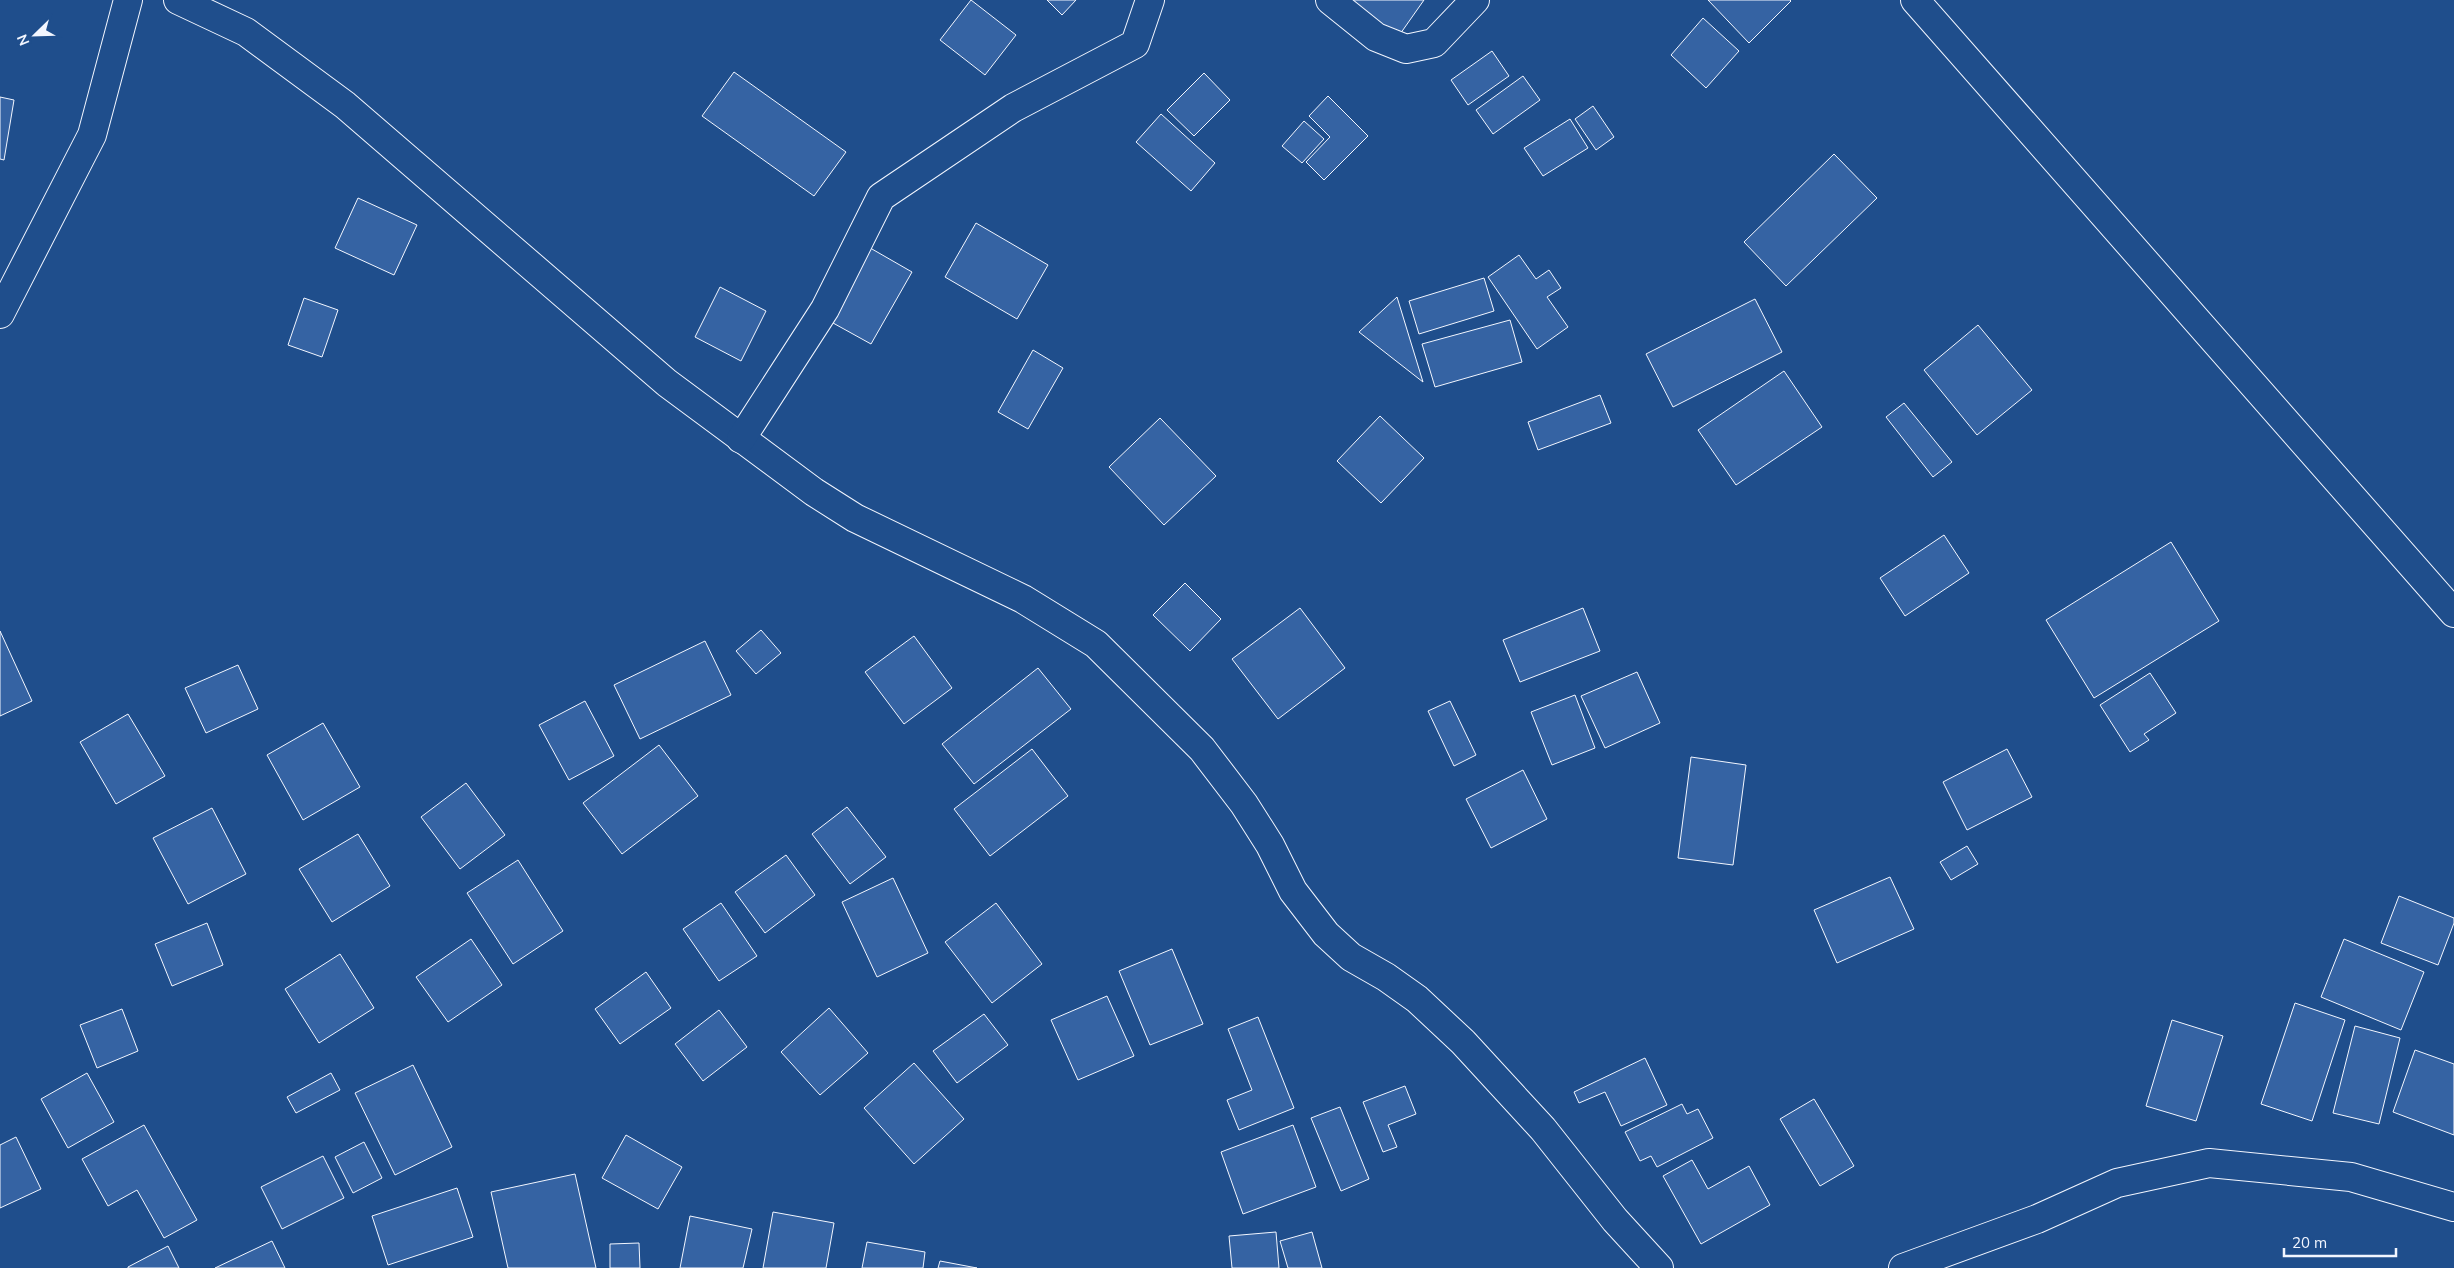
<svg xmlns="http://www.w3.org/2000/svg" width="2454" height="1268" viewBox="0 0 2454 1268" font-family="Mulish,sans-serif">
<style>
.building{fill:#3563a3;stroke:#f2f6ff}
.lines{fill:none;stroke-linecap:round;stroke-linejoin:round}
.minor-casing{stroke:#f2f6ff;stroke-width:30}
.major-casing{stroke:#f2f6ff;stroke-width:30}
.minor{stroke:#1f4e8c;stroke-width:28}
.major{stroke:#1f4e8c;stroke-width:28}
</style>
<rect width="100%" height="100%" fill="#1f4e8c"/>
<g class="building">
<path d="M 971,0 L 1016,35 L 985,75 L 940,40 Z"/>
<path d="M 1047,0 L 1076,0 L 1062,15 Z"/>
<path d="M 1347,0 L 1424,0 L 1398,37 Z"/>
<path d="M 1708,0 L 1790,0 L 1791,1 L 1749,43 Z"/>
<path d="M 1703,18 L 1739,51 L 1706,88 L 1671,55 Z"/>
<path d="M 1492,51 L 1509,76 L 1468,105 L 1451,80 Z"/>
<path d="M 734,72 L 846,152 L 814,196 L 702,116 Z"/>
<path d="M 1204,73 L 1230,100 L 1194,136 L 1167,110 Z"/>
<path d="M 1523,76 L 1540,100 L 1493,134 L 1476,110 Z"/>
<path d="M 1328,96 L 1368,136 L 1324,180 L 1306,162 L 1330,137 L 1309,116 Z"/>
<path d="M 0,97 L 14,100 L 4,160 L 0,159 Z"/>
<path d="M 1593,106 L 1614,137 L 1596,150 L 1575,119 Z"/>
<path d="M 1161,114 L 1215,163 L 1191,191 L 1136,142 Z"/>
<path d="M 1570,119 L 1588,148 L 1543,176 L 1524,148 Z"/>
<path d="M 1304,121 L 1324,139 L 1302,163 L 1282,146 Z"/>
<path d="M 1834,154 L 1877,198 L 1786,286 L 1744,242 Z"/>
<path d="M 358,198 L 417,225 L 394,275 L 335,248 Z"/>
<path d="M 976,223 L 1048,265 L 1017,319 L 945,277 Z"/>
<path d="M 865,245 L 912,272 L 871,344 L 824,318 Z"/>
<path d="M 1519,255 L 1536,279 L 1549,270 L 1561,288 L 1547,297 L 1568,327 L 1537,349 L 1488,277 Z"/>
<path d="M 1484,278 L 1494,311 L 1419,334 L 1409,301 Z"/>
<path d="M 720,287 L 766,311 L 741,361 L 695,337 Z"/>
<path d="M 1397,297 L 1423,382 L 1359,332 Z"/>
<path d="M 304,298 L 338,310 L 322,357 L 288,345 Z"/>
<path d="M 1755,299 L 1782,352 L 1673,407 L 1646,354 Z"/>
<path d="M 1510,320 L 1522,362 L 1435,387 L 1422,344 Z"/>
<path d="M 1978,325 L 2032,390 L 1977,435 L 1924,370 Z"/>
<path d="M 1033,350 L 1063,368 L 1028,429 L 998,412 Z"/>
<path d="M 1784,371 L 1822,427 L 1736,485 L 1698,430 Z"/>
<path d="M 1600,395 L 1611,423 L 1538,450 L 1528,422 Z"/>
<path d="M 1904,403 L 1952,462 L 1933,477 L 1886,417 Z"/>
<path d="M 1380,416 L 1424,458 L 1381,503 L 1337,461 Z"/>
<path d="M 1160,418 L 1216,476 L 1164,525 L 1109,467 Z"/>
<path d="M 1944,535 L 1969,573 L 1905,616 L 1880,578 Z"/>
<path d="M 2171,542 L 2219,621 L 2094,698 L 2046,620 Z"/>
<path d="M 1185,583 L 1221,619 L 1190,651 L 1153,615 Z"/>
<path d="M 1300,608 L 1345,668 L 1278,719 L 1232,659 Z"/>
<path d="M 1583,608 L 1600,651 L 1520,682 L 1503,640 Z"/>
<path d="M 761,630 L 781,653 L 756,674 L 736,651 Z"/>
<path d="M 0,631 L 32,701 L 0,716 Z"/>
<path d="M 914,636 L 952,688 L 904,724 L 865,672 Z"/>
<path d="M 705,641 L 731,695 L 640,739 L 614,685 Z"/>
<path d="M 238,665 L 258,709 L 206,733 L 185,688 Z"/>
<path d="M 1038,668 L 1071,709 L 974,784 L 942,744 Z"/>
<path d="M 1637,672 L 1660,723 L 1605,748 L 1581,696 Z"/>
<path d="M 2150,673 L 2176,713 L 2144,734 L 2149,740 L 2130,752 L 2100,705 Z"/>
<path d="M 1575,695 L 1595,748 L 1552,765 L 1531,712 Z"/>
<path d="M 585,701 L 614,756 L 569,780 L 539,725 Z"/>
<path d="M 1450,701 L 1476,755 L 1454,766 L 1428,711 Z"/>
<path d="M 128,714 L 165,776 L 116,804 L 80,742 Z"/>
<path d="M 323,723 L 360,787 L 303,820 L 267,755 Z"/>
<path d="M 659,745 L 698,796 L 622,854 L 583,803 Z"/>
<path d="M 1032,749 L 1068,796 L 990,856 L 954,809 Z"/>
<path d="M 2007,749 L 2032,797 L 1967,830 L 1943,782 Z"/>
<path d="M 1691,757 L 1746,765 L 1733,865 L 1678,858 Z"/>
<path d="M 1523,770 L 1547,819 L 1491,848 L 1466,799 Z"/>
<path d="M 466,783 L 505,835 L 460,869 L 421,817 Z"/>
<path d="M 847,807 L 886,857 L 850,884 L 812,834 Z"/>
<path d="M 212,808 L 246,874 L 188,904 L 153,838 Z"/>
<path d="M 358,834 L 390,886 L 332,922 L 299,869 Z"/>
<path d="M 1967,846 L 1978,864 L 1951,880 L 1940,862 Z"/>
<path d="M 786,855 L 815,895 L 765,933 L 735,892 Z"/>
<path d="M 518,860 L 563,931 L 513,964 L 467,893 Z"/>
<path d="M 1890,877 L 1914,929 L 1837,963 L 1814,910 Z"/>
<path d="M 893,878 L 928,953 L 877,977 L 842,902 Z"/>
<path d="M 2399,896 L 2454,918 L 2454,923 L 2438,965 L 2381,943 Z"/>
<path d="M 721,903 L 757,956 L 719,981 L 683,929 Z"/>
<path d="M 996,903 L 1042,964 L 992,1003 L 945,942 Z"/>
<path d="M 207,923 L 223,965 L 172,986 L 155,944 Z"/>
<path d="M 471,939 L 502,985 L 448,1022 L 416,977 Z"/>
<path d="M 2344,939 L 2424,972 L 2401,1030 L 2321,997 Z"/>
<path d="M 1172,949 L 1203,1024 L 1150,1045 L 1119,971 Z"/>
<path d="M 340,954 L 374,1008 L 319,1043 L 285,989 Z"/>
<path d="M 646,972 L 671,1008 L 620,1044 L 595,1009 Z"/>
<path d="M 1107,996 L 1134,1056 L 1078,1080 L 1051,1020 Z"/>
<path d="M 2295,1003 L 2345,1020 L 2312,1121 L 2261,1104 Z"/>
<path d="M 829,1008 L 868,1053 L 820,1095 L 781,1052 Z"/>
<path d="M 122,1009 L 138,1051 L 97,1068 L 80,1025 Z"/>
<path d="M 719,1010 L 747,1047 L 703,1081 L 675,1044 Z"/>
<path d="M 984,1014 L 1008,1045 L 957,1083 L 933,1051 Z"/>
<path d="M 1258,1017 L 1294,1108 L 1239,1130 L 1227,1100 L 1252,1090 L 1228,1029 Z"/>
<path d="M 2172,1020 L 2223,1036 L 2196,1121 L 2146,1106 Z"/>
<path d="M 2355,1026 L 2400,1038 L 2379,1124 L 2333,1113 Z"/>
<path d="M 2415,1050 L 2454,1064 L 2454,1135 L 2393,1112 Z"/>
<path d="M 1645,1058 L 1667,1105 L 1621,1126 L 1605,1092 L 1579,1103 L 1574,1092 Z"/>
<path d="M 914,1063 L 964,1119 L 914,1164 L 864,1108 Z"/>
<path d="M 413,1065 L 452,1147 L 395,1175 L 355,1093 Z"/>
<path d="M 87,1073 L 114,1122 L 68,1148 L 41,1099 Z"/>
<path d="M 331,1073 L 340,1090 L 296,1113 L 287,1097 Z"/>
<path d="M 1405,1086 L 1416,1114 L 1388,1125 L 1397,1147 L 1383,1152 L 1363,1102 Z"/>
<path d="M 1814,1099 L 1854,1166 L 1820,1186 L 1780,1119 Z"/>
<path d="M 1682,1104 L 1687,1114 L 1698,1109 L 1713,1138 L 1657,1167 L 1651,1156 L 1640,1161 L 1625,1132 Z"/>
<path d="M 1340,1107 L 1369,1179 L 1341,1191 L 1311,1118 Z"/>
<path d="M 144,1125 L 197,1220 L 164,1238 L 137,1190 L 108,1206 L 82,1159 Z"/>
<path d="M 1293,1125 L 1316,1187 L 1243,1214 L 1221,1152 Z"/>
<path d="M 626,1135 L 682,1167 L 658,1209 L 602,1178 Z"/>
<path d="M 16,1137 L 41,1189 L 0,1208 L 0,1145 Z"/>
<path d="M 364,1142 L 382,1178 L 353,1193 L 335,1157 Z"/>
<path d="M 323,1156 L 344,1198 L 282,1229 L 261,1187 Z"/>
<path d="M 1692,1160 L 1708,1189 L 1749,1166 L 1770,1205 L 1701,1244 L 1663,1176 Z"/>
<path d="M 575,1174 L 596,1268 L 508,1268 L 491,1192 Z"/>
<path d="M 457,1188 L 473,1237 L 388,1265 L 372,1216 Z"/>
<path d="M 773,1212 L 834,1223 L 826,1268 L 763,1268 Z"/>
<path d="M 690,1216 L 752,1229 L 743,1268 L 680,1268 Z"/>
<path d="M 1276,1232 L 1279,1268 L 1232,1268 L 1229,1236 Z"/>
<path d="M 1312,1232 L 1322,1268 L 1288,1268 L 1280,1241 Z"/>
<path d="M 272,1241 L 285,1268 L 215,1268 Z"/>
<path d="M 867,1242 L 925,1252 L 923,1268 L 862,1268 Z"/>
<path d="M 639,1243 L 640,1268 L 610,1268 L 610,1244 Z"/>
<path d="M 168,1246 L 179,1268 L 128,1268 L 128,1267 Z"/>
<path d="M 940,1261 L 977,1268 L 938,1268 Z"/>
</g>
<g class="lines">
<defs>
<g id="minor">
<path d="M 178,0 L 246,32 L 345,105 L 667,383 L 814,492 L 855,518 L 1023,599 L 1096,644 L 1202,749 L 1244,804 L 1270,845 L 1293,891 L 1326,934 L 1351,957 L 1386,977 L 1417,999 L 1463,1042 L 1543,1129 L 1615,1220 L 1659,1268"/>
<path d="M 1330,0 L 1376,37 L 1406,49 L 1434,43 L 1475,0"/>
<path d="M 0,314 L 92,135 L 128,0"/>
<path d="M 741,439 L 825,309 L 881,197 L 1013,108 L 1135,44 L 1150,0"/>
<path d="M 1903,1268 L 2037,1219 L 2117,1183 L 2209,1163 L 2351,1177 L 2454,1207"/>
</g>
<path id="major" d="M 1915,0 L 2454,613"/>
</defs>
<use href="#minor" class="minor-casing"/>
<use href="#major" class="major-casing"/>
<use href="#minor" class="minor"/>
<use href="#major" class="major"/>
</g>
<g transform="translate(35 35) rotate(247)" stroke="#1f4e8c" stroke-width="4" paint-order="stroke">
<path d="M0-4L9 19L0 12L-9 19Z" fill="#f2f6ff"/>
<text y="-8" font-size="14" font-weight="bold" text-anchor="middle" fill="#f2f6ff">N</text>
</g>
<path d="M2284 1248v8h112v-8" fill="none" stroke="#f2f6ff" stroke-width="2.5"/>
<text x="2292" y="1248" font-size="15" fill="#f2f6ff" stroke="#1f4e8c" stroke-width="4" paint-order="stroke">20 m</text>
</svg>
